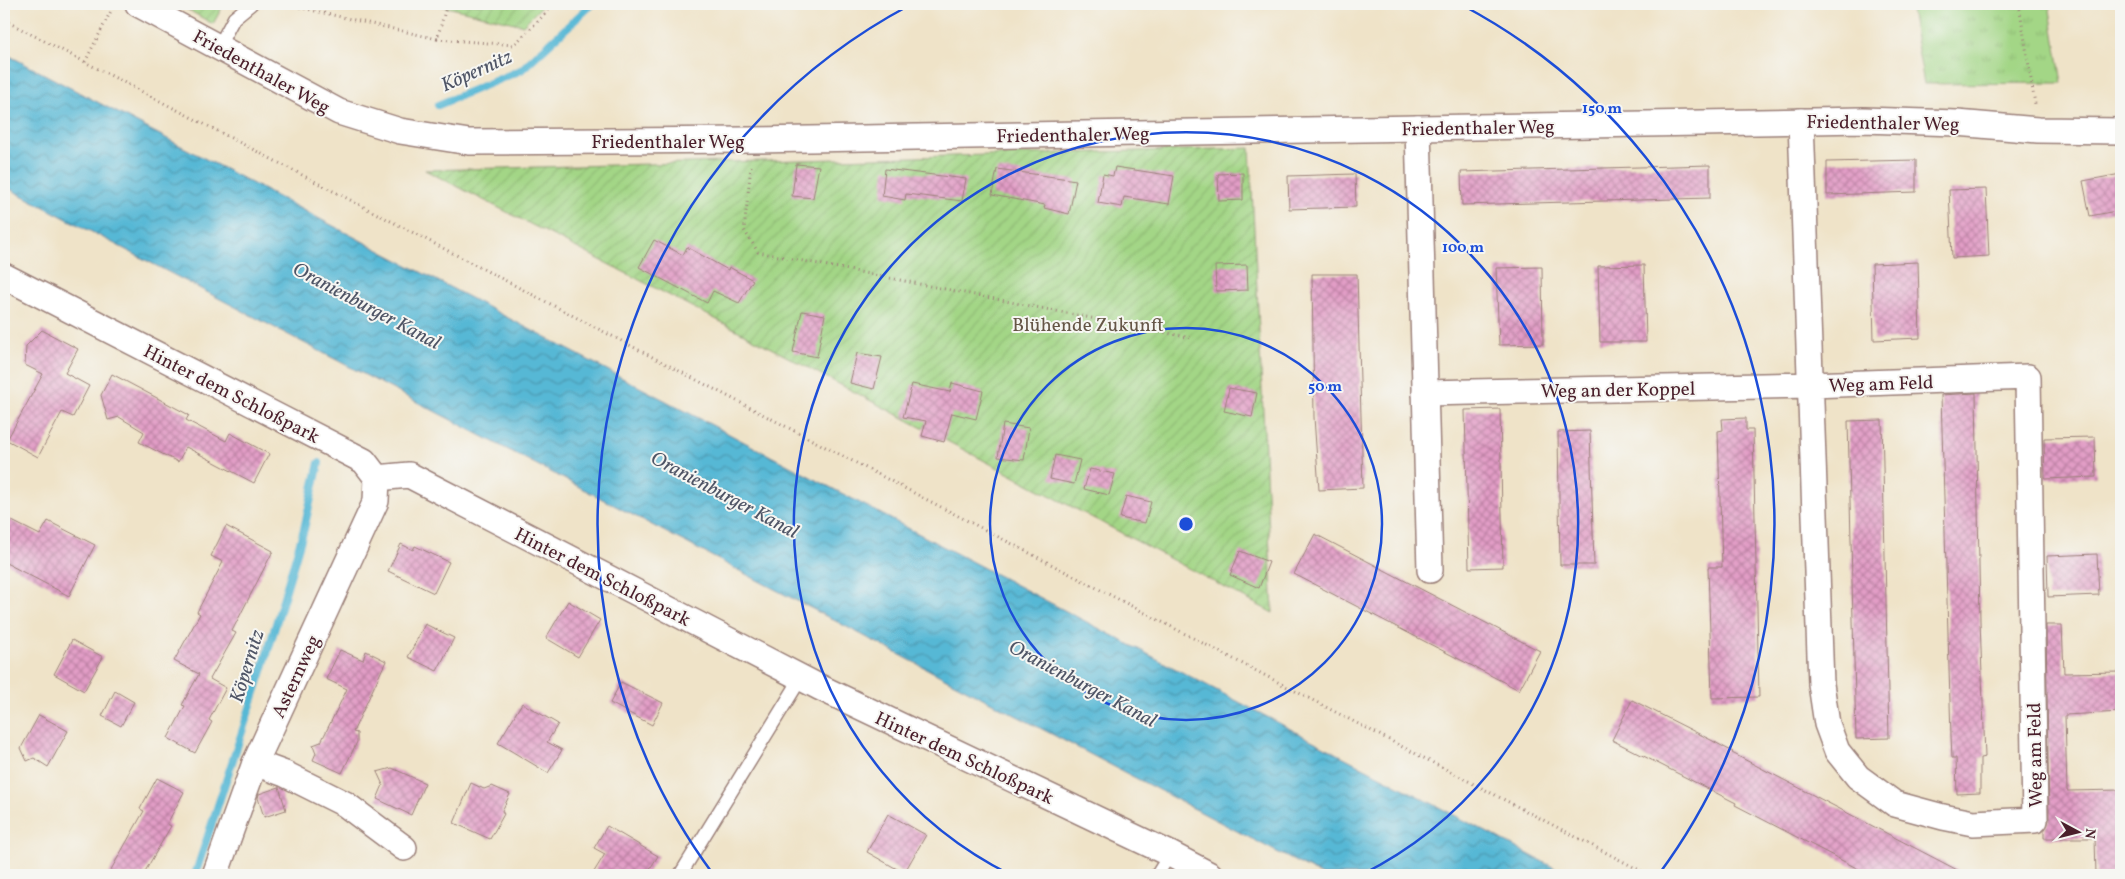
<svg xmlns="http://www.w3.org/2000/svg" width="2125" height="879" viewBox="0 0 2125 879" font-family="Vollkorn,serif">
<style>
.grass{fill:url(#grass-tufts);stroke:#767a58}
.garden{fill:url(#garden-furrows);stroke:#767a58}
.water{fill:url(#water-waves);stroke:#506c80}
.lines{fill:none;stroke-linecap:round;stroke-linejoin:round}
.stream{stroke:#57b8d5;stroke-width:8}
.building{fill:url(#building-cross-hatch)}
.lane-casing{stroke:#9c817a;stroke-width:15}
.street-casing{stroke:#9c817a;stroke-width:28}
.path{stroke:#9c817a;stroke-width:3;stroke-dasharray:1 4;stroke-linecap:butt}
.lane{stroke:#fff;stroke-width:12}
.street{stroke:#fff;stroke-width:25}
.ring{fill:none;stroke:#1d4ed8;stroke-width:2.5}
.labels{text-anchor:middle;stroke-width:4;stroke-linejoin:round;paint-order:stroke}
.street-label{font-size:19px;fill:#4a1f2b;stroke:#f6f6f2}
.park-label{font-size:19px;fill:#655646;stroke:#f6f6f2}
.water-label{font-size:20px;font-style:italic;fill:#4f5566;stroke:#f6f6f2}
.centre{fill:#1d4ed8;stroke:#f6f6f2;stroke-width:2.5}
.ring-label{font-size:15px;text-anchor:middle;font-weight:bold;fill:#1d4ed8;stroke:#f6f6f2;stroke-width:4;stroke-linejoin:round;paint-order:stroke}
</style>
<defs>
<pattern id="grass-tufts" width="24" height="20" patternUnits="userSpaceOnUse" patternTransform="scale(1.25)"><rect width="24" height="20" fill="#a3d686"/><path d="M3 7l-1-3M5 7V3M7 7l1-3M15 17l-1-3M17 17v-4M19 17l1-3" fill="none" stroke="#8eb774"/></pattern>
<pattern id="garden-furrows" width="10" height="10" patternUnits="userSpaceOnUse" patternTransform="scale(1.25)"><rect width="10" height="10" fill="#a3d686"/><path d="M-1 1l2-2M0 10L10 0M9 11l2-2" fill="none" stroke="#8eb774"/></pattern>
<pattern id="water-waves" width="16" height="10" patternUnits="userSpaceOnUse" patternTransform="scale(1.25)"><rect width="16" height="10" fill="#57b8d5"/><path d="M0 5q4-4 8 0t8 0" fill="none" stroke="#4a95ad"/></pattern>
<pattern id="building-cross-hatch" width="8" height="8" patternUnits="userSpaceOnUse" patternTransform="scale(1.25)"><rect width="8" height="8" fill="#e29dc6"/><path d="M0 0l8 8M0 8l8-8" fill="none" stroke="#b97fa1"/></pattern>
</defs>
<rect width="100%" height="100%" fill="#f6f6f2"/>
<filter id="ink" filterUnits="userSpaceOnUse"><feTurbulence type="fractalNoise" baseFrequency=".02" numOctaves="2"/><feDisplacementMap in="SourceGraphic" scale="10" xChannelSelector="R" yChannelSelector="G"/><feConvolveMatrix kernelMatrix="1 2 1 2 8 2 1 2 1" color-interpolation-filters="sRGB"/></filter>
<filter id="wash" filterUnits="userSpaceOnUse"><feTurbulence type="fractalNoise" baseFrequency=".0096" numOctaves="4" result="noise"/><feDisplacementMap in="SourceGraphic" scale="20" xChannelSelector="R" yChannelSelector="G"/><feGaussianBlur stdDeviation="1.12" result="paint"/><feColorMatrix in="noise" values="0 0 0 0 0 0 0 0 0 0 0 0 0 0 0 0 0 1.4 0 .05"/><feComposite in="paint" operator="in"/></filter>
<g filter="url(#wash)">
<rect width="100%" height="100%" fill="#efe3c8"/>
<path class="grass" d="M 1910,4 L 2049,4 L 2062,83 L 1924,84 Z"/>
<g class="garden">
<path d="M 178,4 L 224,4 L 213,24 Z"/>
<path d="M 434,4 L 544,4 L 523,25 Z"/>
<path d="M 1250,148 L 1273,613 L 729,326 L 425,170 Z"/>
</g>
<path class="water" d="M 4,53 L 1568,875 L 1321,875 L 4,186 Z"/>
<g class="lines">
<g class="stream">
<path d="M 438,105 L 521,70 L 592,4"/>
<path d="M 195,875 L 262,671 L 304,529 L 319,463"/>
</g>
</g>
<g id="blocks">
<g class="building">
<path d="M 1916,160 L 1916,192 L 1827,195 L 1827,162 Z"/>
<path d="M 796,164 L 819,166 L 813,198 L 792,196 Z"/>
<path d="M 1710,165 L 1710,198 L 1462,205 L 1461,172 Z"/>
<path d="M 1115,167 L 1174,176 L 1169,204 L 1124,197 L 1122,207 L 1098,203 L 1103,174 L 1113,176 Z"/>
<path d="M 885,169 L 966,179 L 962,201 L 906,194 L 905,200 L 882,196 Z"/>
<path d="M 997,169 L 1076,180 L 1069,214 L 1044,208 L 1045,205 L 992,195 Z"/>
<path d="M 1243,173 L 1243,200 L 1219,201 L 1218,174 Z"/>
<path d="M 1355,174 L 1356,207 L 1289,209 L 1288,176 Z"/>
<path d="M 2121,174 L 2121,210 L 2090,216 L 2083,181 Z"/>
<path d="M 1986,189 L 1989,256 L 1952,258 L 1949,190 Z"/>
<path d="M 654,240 L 683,255 L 687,247 L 728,270 L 729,267 L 753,280 L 739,303 L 713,291 L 707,303 L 639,267 Z"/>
<path d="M 1918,262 L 1920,338 L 1874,340 L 1872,264 Z"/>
<path d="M 1247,265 L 1248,290 L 1216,291 L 1215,266 Z"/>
<path d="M 1644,265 L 1646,342 L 1600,342 L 1598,266 Z"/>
<path d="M 1542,267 L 1543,344 L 1499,345 L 1496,268 Z"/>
<path d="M 1312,274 L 1357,274 L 1363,488 L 1319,490 L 1314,417 Z"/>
<path d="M 802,311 L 825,315 L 817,357 L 793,352 Z"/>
<path d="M 42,330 L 78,349 L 65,373 L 89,386 L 73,417 L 62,412 L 38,457 L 7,440 L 43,374 L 25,365 L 26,346 Z"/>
<path d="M 857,353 L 882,357 L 874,389 L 850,383 Z"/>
<path d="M 112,374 L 189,415 L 186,420 L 226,441 L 230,433 L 269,454 L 254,483 L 186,447 L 178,462 L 139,442 L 144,432 L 119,417 L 108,420 L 101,395 Z"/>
<path d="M 952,383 L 983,391 L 976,419 L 952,413 L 944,442 L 922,436 L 926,421 L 903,417 L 912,384 L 950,392 Z"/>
<path d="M 1229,388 L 1257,393 L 1252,417 L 1224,411 Z"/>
<path d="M 1976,393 L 1980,621 L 1985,757 L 1980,758 L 1980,793 L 1957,794 L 1956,758 L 1952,758 L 1951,736 L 1941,395 Z"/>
<path d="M 1500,409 L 1503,567 L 1469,568 L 1465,410 Z"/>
<path d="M 1746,418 L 1746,430 L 1753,430 L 1759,697 L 1712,698 L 1708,567 L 1722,567 L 1718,431 L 1723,430 L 1722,419 Z"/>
<path d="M 1882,420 L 1889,738 L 1856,739 L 1848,421 Z"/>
<path d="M 1003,424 L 1029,428 L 1024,460 L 998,457 Z"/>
<path d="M 1590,431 L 1594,565 L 1560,565 L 1558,432 Z"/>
<path d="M 2095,437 L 2096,477 L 2045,479 L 2044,438 Z"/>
<path d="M 1055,455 L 1080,460 L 1074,484 L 1050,479 Z"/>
<path d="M 1090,469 L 1115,474 L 1109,495 L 1084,489 Z"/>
<path d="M 1126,496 L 1151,502 L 1145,523 L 1120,518 Z"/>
<path d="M 4,517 L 40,535 L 48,521 L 95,545 L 69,596 L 4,562 Z"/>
<path d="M 226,526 L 273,551 L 232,631 L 236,633 L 210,679 L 226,688 L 209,720 L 212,722 L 195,753 L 168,738 L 185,706 L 182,705 L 199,674 L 174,661 L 200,614 L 197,612 L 223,562 L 211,556 Z"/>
<path d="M 1315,534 L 1540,651 L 1519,690 L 1294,574 Z"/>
<path d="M 401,544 L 413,550 L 415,546 L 449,562 L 434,593 L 388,571 Z"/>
<path d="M 1240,551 L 1269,562 L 1259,588 L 1230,575 Z"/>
<path d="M 2097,554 L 2099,595 L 2048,597 L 2047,556 Z"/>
<path d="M 568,601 L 600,620 L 578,657 L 546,638 Z"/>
<path d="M 425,624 L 454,638 L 437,671 L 408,657 Z"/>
<path d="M 2046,625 L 2062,625 L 2064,673 L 2121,672 L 2121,712 L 2065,715 L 2067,791 L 2121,790 L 2121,875 L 2096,875 L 2095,838 L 2044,838 L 2044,831 L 2049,820 Z"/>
<path d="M 72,640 L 103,657 L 84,691 L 54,674 Z"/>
<path d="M 340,650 L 363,660 L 366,651 L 386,661 L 353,732 L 357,733 L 357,742 L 342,773 L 313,760 L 316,753 L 313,745 L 321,742 L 347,689 L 326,679 Z"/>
<path d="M 621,682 L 663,703 L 652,725 L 610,703 Z"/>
<path d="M 115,691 L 134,702 L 121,726 L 102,716 Z"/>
<path d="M 1632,700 L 1711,740 L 1733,752 L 1732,753 L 1967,875 L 1870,875 L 1735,805 L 1736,803 L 1612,740 Z"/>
<path d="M 522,703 L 558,724 L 547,742 L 562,750 L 548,773 L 498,743 Z"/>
<path d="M 39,715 L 68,731 L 48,767 L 34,758 L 27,761 L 21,748 Z"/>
<path d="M 392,768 L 425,783 L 411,815 L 377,799 L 383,785 L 377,772 Z"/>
<path d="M 157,778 L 184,792 L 167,824 L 171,826 L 143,875 L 108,875 L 144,811 L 140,809 Z"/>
<path d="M 471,783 L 484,789 L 492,786 L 510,794 L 502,811 L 504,814 L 490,839 L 454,823 Z"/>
<path d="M 279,787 L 286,810 L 264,817 L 258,798 L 259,794 Z"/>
<path d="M 888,814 L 926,835 L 904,873 L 867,852 Z"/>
<path d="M 607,826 L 658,856 L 646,875 L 592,875 L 605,854 L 594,848 Z"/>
</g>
</g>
</g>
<g filter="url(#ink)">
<use href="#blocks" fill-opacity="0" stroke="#9c817a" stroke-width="1"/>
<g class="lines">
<defs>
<g id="lane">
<path d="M 219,46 L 234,18 L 251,4"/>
<path d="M 680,875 L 801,678"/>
<path d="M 1157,875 L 1170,854"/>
</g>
<g id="street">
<path d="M 138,4 L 339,112 L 400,131 L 469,142 L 751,140 L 1863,120 L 1957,123 L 2038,130 L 2121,131"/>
<path d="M 1418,128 L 1430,570"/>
<path d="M 4,276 L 364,461 L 377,478 L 409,475 L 819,687 L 1170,854 L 1210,875"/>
<path d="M 1425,393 L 1811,385 L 2028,377 L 2035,820 L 1973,823 L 1943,817 L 1895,804 L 1858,777 L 1837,751 L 1827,724 L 1821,684 L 1801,121"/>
<path d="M 255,763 L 285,774 L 345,804 L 404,848"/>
<path d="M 215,875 L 255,763 L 376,501 L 377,478"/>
</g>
</defs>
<use href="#lane" class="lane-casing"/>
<use href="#street" class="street-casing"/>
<g class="path">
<path d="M 285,4 L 437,39 L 447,4"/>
<path d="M 2019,4 L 2035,104"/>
<path d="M 4,20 L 1649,875"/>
<path d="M 437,39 L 514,45 L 555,4"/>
<path d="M 85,62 L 113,7"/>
<path d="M 751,166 L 744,230 L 758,252 L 1192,338"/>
</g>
<use href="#lane" class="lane"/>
<use href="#street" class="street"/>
</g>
</g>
<g class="ring">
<circle cx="1186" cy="524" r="196"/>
<path d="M1011 875A392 392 0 1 1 1361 875"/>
<path d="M713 874A588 588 0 0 1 910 5M1462 5A588 588 0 0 1 1659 874"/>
</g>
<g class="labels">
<g class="street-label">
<text transform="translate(262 71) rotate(29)" y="7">Friedenthaler Weg</text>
<text transform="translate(1883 122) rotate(1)" y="7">Friedenthaler Weg</text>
<text transform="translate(1478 127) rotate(-1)" y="7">Friedenthaler Weg</text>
<text transform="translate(1073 134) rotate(-1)" y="7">Friedenthaler Weg</text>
<text x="668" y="148">Friedenthaler Weg</text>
<text transform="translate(1881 383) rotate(-2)" y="7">Weg am Feld</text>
<text transform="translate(1618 389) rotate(-1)" y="7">Weg an der Koppel</text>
<text transform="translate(232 393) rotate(27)" y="7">Hinter dem Schloßpark</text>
<text transform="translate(603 576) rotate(27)" y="7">Hinter dem Schloßpark</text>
<text transform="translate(295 676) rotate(-65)" y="7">Asternweg</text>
<text transform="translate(2034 755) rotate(-91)" y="7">Weg am Feld</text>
<text transform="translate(965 757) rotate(25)" y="7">Hinter dem Schloßpark</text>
</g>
<g class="park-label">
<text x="1088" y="331">Blühende Zukunft</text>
</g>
<g class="water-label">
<text transform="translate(476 70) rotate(-24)" y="7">Köpernitz</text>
<text transform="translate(367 305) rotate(28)" y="7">Oranienburger Kanal</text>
<text transform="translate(725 494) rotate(28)" y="7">Oranienburger Kanal</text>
<text transform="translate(246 666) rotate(-73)" y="7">Köpernitz</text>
<text transform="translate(1083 683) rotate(28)" y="7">Oranienburger Kanal</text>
</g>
</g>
<circle cx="1186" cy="524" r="8" class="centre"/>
<g class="ring-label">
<text x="1602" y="113">150 m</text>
<text x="1463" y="252">100 m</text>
<text x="1325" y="391">50 m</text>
</g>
<rect width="2125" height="879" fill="none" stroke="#f6f6f2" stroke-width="20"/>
<g transform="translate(2078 832) rotate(97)" stroke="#f6f6f2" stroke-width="4" paint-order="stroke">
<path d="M0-4L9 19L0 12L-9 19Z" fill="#4a1f2b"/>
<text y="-8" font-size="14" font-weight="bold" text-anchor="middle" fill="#4a1f2b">N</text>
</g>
</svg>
